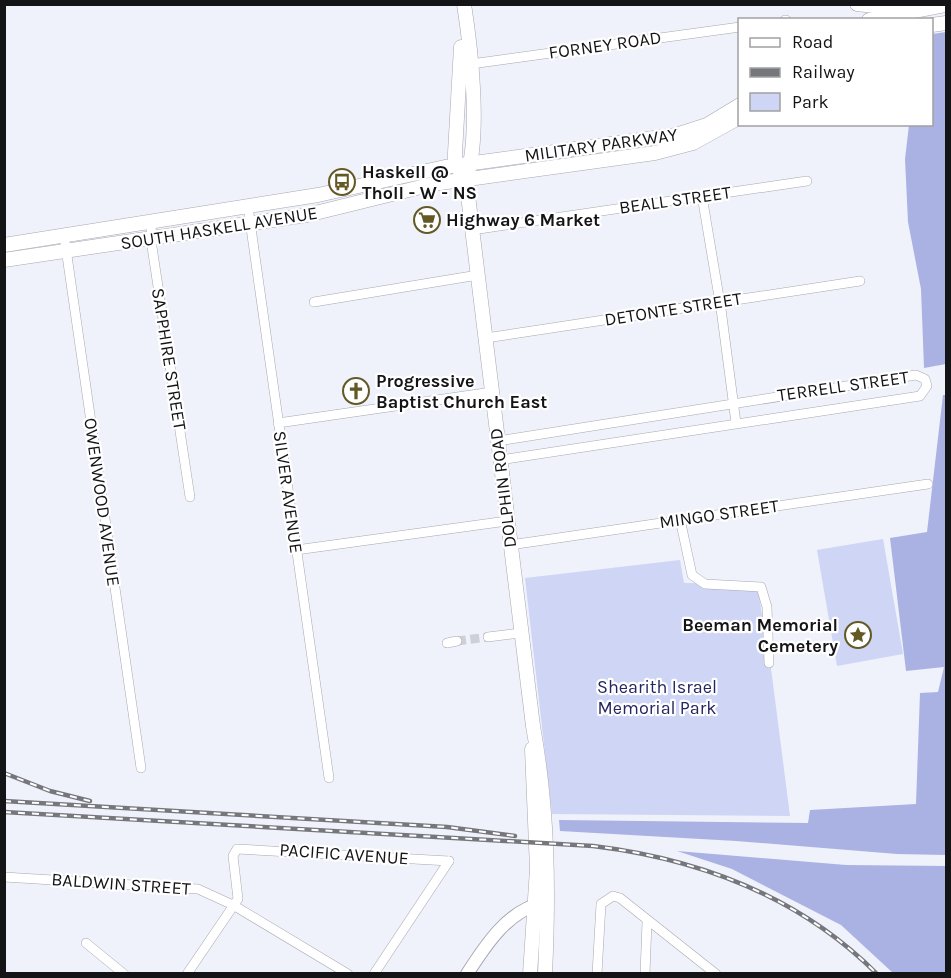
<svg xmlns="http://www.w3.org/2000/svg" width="951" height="978" viewBox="0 0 951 978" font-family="Karla,sans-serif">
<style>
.green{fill:#cfd5f5}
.forest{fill:#aab2e4}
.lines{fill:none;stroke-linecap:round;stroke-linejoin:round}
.minor-tunnel{stroke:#ced0d9;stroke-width:9;stroke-dasharray:9 4.5;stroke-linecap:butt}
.minor-casing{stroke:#a7a8b1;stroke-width:10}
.tertiary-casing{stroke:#a7a8b1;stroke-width:14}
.secondary-casing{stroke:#a7a8b1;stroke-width:15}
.minor{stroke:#fff;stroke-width:9}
.tertiary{stroke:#fff;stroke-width:12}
.secondary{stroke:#fff;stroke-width:14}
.rail-casing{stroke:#76777d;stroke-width:4.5}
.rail{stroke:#fff;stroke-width:2;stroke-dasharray:7;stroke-linecap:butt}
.labels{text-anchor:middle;stroke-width:4.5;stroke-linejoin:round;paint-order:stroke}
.street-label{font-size:18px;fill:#141417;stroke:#fff}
.poi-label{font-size:18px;font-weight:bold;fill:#141417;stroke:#fff;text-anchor:start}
.park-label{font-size:18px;fill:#242661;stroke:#fff}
</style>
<rect width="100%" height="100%" fill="#eff1fb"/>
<g class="green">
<path d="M 883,539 L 903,654 L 837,666 L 817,550 Z"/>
<path d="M 680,560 L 684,583 L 757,584 L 772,676 L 790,816 L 552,814 L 525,578 Z"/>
</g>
<g class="forest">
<path d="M 946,32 L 946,364 L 924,368 L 921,289 L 908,222 L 905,159 L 909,125 L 932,124 L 932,34 Z"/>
<path d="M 943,395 L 946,395 L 946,855 L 897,854 L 736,841 L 560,831 L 559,820 L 808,823 L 810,810 L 916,804 L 920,693 L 938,692 L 944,667 L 906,671 L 890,538 L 927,532 Z"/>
<path d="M 677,851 L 846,865 L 946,866 L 946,973 L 893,973 L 841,925 L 732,869 Z"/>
</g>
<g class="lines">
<path class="minor-tunnel" d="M 457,641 L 488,637"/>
<defs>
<g id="minor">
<path d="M 785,20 L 786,20"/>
<path d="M 471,64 L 740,27"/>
<path d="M 702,196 L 721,309 L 736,423"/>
<path d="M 248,207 L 329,778"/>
<path d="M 151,222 L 152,247 L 190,497"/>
<path d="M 472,230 L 807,181"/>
<path d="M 64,235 L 141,768"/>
<path d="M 314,302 L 478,275"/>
<path d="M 486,338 L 860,281"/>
<path d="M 278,423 L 492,392"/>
<path d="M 498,441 L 916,375 L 925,379 L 927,386 L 920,396 L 500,460"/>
<path d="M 680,519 L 692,575 L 705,584 L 761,587 L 767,607 L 769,663"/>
<path d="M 510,545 L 928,484"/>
<path d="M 296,550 L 507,521"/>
<path d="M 488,637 L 521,633"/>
<path d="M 447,643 L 457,641"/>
<path d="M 4,877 L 198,889 L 233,905 L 348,974"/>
<path d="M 86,943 L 124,974"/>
<path d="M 187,974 L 238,899 L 233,856 L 237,849 L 449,861"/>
<path d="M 374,974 L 449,861"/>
<path d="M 597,974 L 601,904 L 613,896 L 620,898 L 716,974"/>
<path d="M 645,974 L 647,922"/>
</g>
<path id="tertiary" d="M 467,974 C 485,946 508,910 543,903"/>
<g id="secondary">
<path d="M 464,4 C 471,49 481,137 466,179 L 533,726 C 548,809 549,890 545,974"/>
<path d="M 857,4 L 901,9"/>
<path d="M 869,20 L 946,5"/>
<path d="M 932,25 L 946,23"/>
<path d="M 461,172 L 455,165 L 455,153 L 461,47"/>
<path d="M 4,245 L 318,195 L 445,167 L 676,135 L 707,125 L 740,105"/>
<path d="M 4,260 L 307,215 L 433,184 L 655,153 L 693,143 L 740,117"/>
<path d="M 530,974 L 537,869 L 532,749"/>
</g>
</defs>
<use href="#minor" class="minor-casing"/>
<use href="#tertiary" class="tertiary-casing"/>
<use href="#secondary" class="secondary-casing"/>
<use href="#minor" class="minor"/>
<use href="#tertiary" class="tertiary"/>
<use href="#secondary" class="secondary"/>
<defs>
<g id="rail">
<path d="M 4,773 L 50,791 L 90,801"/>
<path d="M 4,801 L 447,827 L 515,836"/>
<path d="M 4,812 L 593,846 C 700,859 800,897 877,974"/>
</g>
</defs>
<use href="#rail" class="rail-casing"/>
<use href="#rail" class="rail"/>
</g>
<defs>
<symbol id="bus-ring" viewBox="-11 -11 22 22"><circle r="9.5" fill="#fff" stroke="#625925" stroke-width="1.5"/><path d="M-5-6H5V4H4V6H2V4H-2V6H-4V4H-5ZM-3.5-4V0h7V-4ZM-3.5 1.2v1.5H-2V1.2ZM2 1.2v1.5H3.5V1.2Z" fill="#625925"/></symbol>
<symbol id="supermarket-ring" viewBox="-11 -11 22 22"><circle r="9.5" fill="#fff" stroke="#625925" stroke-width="1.5"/><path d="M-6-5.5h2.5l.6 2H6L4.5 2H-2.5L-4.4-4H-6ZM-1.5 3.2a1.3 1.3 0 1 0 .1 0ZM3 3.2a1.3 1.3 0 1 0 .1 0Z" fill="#625925"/></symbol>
<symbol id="church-ring" viewBox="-11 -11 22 22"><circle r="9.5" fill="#fff" stroke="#625925" stroke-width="1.5"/><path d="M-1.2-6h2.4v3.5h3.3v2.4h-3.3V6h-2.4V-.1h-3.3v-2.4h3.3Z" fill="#625925"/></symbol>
<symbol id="sight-ring" viewBox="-11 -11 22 22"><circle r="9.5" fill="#fff" stroke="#625925" stroke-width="1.5"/><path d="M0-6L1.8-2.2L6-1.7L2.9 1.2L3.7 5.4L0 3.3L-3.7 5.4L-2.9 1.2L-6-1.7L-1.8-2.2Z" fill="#625925"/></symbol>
</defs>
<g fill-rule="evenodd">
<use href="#bus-ring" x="327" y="167" width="30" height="30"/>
<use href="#supermarket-ring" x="412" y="205" width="30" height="30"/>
<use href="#church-ring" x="341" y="376" width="30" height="30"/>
<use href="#sight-ring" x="843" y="620" width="30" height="30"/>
</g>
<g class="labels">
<g class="street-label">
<text transform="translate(605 45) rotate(-8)" y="6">FORNEY ROAD</text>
<text transform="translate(601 145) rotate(-8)" y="6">MILITARY PARKWAY</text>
<text transform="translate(675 200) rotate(-8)" y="6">BEALL STREET</text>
<text transform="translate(219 228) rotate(-9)" y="6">SOUTH HASKELL AVENUE</text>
<text transform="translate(673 309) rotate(-9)" y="6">DETONTE STREET</text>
<text transform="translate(169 359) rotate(81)" y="6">SAPPHIRE STREET</text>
<text transform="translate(843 386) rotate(-8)" y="6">TERRELL STREET</text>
<text transform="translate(503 488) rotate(-97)" y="6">DOLPHIN ROAD</text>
<text transform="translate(288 492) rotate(82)" y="6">SILVER AVENUE</text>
<text transform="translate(102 502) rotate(82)" y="6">OWENWOOD AVENUE</text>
<text transform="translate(719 514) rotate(-8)" y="6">MINGO STREET</text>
<text transform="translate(344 854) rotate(4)" y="6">PACIFIC AVENUE</text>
<text transform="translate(121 884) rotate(4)" y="6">BALDWIN STREET</text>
</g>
<g class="poi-label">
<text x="362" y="178">Haskell @<tspan x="362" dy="21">Tholl - W - NS</tspan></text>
<text x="446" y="226">Highway 6 Market</text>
<text x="376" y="387">Progressive<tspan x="376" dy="21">Baptist Church East</tspan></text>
<text x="838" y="631" text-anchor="end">Beeman Memorial<tspan x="838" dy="21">Cemetery</tspan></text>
</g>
<g class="park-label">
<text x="657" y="693">Shearith Israel<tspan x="657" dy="21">Memorial Park</tspan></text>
</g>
</g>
<rect width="951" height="978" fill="none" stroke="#141417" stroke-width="12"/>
<rect x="738" y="18" width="195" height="108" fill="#ffffff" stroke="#a1a1a2" stroke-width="1.5"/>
<rect x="750" y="38" width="30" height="9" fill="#ffffff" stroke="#a1a1a2" stroke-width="1.5"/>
<text x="792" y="48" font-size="18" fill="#141417">Road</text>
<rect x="750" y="68" width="30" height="9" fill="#76777d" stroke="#a1a1a2" stroke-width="1.5"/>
<text x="792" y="78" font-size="18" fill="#141417">Railway</text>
<rect x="750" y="93" width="30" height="18" fill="#cfd5f5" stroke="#a1a1a2" stroke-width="1.5"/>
<text x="792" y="108" font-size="18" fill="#141417">Park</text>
</svg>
